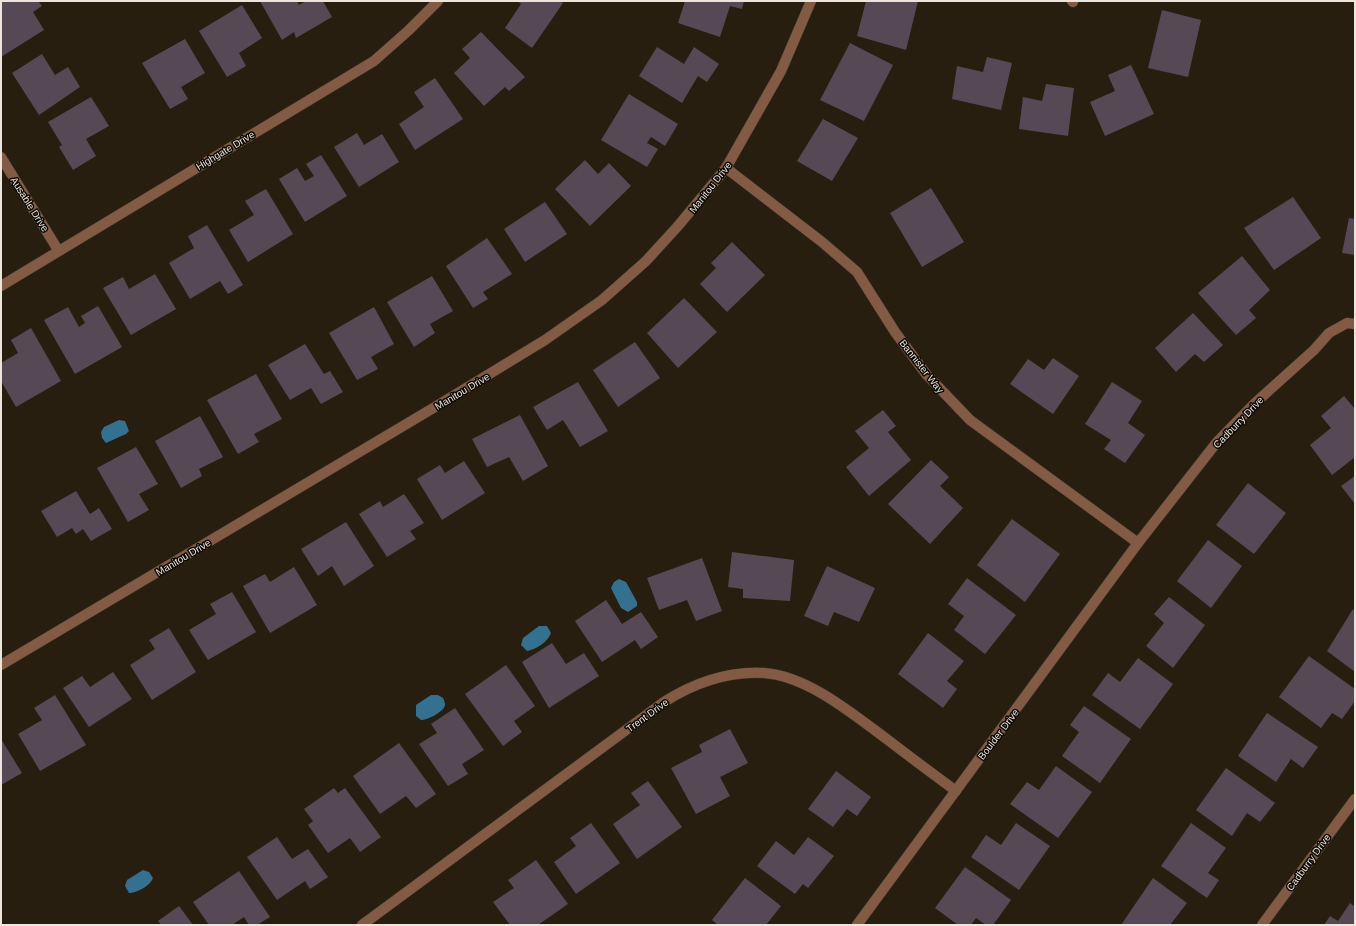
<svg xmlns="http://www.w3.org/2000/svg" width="1356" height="926" viewBox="0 0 1356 926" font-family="Arial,sans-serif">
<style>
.water{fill:#34708f}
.building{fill:#574855}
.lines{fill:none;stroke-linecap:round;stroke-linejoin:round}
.minor-casing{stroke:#433a2c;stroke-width:11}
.minor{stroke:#835b45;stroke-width:10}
.labels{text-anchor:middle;stroke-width:3;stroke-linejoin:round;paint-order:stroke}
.street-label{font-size:10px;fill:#ece5dc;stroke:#0d0904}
</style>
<rect width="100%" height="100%" fill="#281e0f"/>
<g class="water">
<path d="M 119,420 L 125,421 L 129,431 L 126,434 L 106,443 L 102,438 L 101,432 L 104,427 Z"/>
<path d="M 619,579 L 626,582 L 637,602 L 637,606 L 628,612 L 621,608 L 611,588 L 614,582 Z"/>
<path d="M 539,626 L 547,626 L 551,633 C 548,642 535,650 527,651 L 521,645 L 523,638 Z"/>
<path d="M 431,695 L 438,695 L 443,698 C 444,700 445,702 445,705 C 444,712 427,720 421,720 L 416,716 L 416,705 Z"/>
<path d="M 143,870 L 149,872 L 153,878 C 150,886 137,893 129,893 L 125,886 L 127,880 Z"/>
</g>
<g class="building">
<path d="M 1,1 L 38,1 L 42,6 L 33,12 L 44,30 L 1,57 Z"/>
<path d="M 260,1 L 297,1 L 299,5 L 306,1 L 323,1 L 332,17 L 296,38 L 294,32 L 282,40 Z"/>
<path d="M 517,1 L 559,1 L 563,3 L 532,48 L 505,28 L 521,4 Z"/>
<path d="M 685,1 L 744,1 L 742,9 L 730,6 L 720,37 L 678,23 Z"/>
<path d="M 866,1 L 918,1 L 906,50 L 857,36 Z"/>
<path d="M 242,5 L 262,38 L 239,53 L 246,66 L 227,77 L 199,31 Z"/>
<path d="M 1162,10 L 1201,20 L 1188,77 L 1148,68 Z"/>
<path d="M 481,32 L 525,77 L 509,91 L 505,87 L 484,106 L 454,73 L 470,58 L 462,49 Z"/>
<path d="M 185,39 L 205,73 L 181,87 L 188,99 L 170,109 L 142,63 Z"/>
<path d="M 850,43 L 893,65 L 864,121 L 820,100 Z"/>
<path d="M 657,47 L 684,64 L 694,47 L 719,64 L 707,82 L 698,76 L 682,103 L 639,76 Z"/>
<path d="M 42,54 L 55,75 L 68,67 L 80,87 L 39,115 L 12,73 Z"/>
<path d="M 987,57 L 1012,63 L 1001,110 L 952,99 L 957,66 L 983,72 Z"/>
<path d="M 1131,65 L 1154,114 L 1105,136 L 1090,102 L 1115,91 L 1108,75 Z"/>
<path d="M 435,78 L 463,119 L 415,150 L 399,124 L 424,107 L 414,92 Z"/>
<path d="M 1046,84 L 1074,88 L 1068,136 L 1019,129 L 1023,97 L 1042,101 Z"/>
<path d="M 629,94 L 678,124 L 665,146 L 651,137 L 647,143 L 658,149 L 647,167 L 601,140 Z"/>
<path d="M 91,97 L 109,126 L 86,139 L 96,156 L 73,170 L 59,147 L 62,145 L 48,122 Z"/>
<path d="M 823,119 L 858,138 L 832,181 L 797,161 Z"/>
<path d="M 357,133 L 364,145 L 382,134 L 399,162 L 359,187 L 334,147 Z"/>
<path d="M 321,155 L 347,196 L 305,222 L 279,179 L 297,168 L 305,181 L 314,176 L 306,164 Z"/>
<path d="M 585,160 L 598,174 L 609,163 L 631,186 L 590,226 L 555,189 Z"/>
<path d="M 931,188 L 964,242 L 922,267 L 890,213 Z"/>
<path d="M 266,189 L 293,234 L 248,262 L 229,230 L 254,215 L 245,201 Z"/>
<path d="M 1293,197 L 1321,238 L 1274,270 L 1244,228 Z"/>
<path d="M 545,202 L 567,234 L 525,262 L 504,229 Z"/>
<path d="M 1349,218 L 1355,219 L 1355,255 L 1342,253 Z"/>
<path d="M 207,225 L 243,285 L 228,294 L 220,281 L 190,299 L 169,263 L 194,248 L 188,236 Z"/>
<path d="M 487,238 L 512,274 L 483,292 L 488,299 L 473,308 L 446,266 Z"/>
<path d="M 732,242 L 765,275 L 727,312 L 700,284 L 716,268 L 711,263 Z"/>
<path d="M 1242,256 L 1270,290 L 1249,310 L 1256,318 L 1236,335 L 1198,293 Z"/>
<path d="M 155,274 L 176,309 L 131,335 L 103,288 L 123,277 L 129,289 Z"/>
<path d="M 432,276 L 453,311 L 430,324 L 435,333 L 414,347 L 387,302 Z"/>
<path d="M 684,298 L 717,332 L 678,368 L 647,333 Z"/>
<path d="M 98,306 L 122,347 L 75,374 L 44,320 L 68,307 L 79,327 L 85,323 L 81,316 Z"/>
<path d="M 374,307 L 394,344 L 371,357 L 378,369 L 357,380 L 329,333 Z"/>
<path d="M 1193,313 L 1223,345 L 1204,362 L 1195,354 L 1176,372 L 1155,348 Z"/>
<path d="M 31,328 L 61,381 L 16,407 L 1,381 L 1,363 L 18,353 L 11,340 Z"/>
<path d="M 635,342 L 660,378 L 618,407 L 593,370 Z"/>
<path d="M 305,344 L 324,374 L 330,371 L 343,392 L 321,404 L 311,388 L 290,400 L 268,365 Z"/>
<path d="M 1053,358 L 1079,376 L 1053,414 L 1010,384 L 1028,359 L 1044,370 Z"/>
<path d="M 256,374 L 282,419 L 254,434 L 259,442 L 238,454 L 207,400 Z"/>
<path d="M 578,382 L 608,431 L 580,447 L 563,420 L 547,430 L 533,407 Z"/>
<path d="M 1112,382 L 1142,401 L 1128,423 L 1145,435 L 1125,463 L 1104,449 L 1111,440 L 1085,424 Z"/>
<path d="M 1344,396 L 1355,409 L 1355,457 L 1332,475 L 1310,445 L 1331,428 L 1321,416 Z"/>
<path d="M 883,410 L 896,426 L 888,432 L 911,460 L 869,496 L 846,467 L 869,448 L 855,431 Z"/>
<path d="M 520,415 L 548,466 L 523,481 L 509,457 L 487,467 L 472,439 Z"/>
<path d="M 200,416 L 223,457 L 199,469 L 202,476 L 181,488 L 155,441 Z"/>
<path d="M 136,447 L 158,484 L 139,494 L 149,510 L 128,522 L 97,468 Z"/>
<path d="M 931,460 L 949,477 L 940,486 L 963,508 L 930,544 L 888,504 Z"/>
<path d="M 464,461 L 485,493 L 442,520 L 417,479 L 440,465 L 445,473 Z"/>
<path d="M 1355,476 L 1355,504 L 1341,486 Z"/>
<path d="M 1248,483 L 1286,513 L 1254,554 L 1216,525 Z"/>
<path d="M 76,491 L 90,514 L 99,508 L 112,529 L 91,541 L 83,529 L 76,534 L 72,528 L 57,537 L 41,511 Z"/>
<path d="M 404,494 L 424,523 L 410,531 L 416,539 L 387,557 L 359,514 L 380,501 L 383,507 Z"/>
<path d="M 1012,519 L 1060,554 L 1025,602 L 977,565 Z"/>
<path d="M 346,522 L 374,566 L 344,586 L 332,566 L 318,576 L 301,549 Z"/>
<path d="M 1208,540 L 1242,566 L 1211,608 L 1177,581 Z"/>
<path d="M 732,552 L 794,560 L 790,601 L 743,598 L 743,589 L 728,587 Z"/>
<path d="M 702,558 L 722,611 L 696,621 L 687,600 L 659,610 L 647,578 Z"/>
<path d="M 827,566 L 875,588 L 859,622 L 834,612 L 828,626 L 804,616 Z"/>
<path d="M 294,567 L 317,605 L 270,633 L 243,586 L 265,574 L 270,582 Z"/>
<path d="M 967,578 L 1016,615 L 985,654 L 954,630 L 964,616 L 948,604 Z"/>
<path d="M 232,592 L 256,632 L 208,660 L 189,630 L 216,614 L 210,604 Z"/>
<path d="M 1169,597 L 1205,625 L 1173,668 L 1146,646 L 1164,623 L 1154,614 Z"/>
<path d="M 606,600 L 622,624 L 641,612 L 658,637 L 641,649 L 635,640 L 602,662 L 575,621 Z"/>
<path d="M 1353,609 L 1355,611 L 1355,672 L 1327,651 Z"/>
<path d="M 169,628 L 196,672 L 152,700 L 130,665 L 155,649 L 149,640 Z"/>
<path d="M 928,633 L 964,661 L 947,681 L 957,689 L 943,708 L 898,674 Z"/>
<path d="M 552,643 L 566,664 L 584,653 L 599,676 L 549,708 L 522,662 Z"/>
<path d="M 1309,656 L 1355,689 L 1355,701 L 1342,719 L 1332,713 L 1321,728 L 1279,697 Z"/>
<path d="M 1138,658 L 1173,684 L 1140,729 L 1092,695 L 1108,673 L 1120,682 Z"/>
<path d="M 506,665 L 535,706 L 514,721 L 522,732 L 503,746 L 465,694 Z"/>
<path d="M 113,672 L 132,699 L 89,727 L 63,688 L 82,676 L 90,687 Z"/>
<path d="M 55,695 L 86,745 L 40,771 L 18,734 L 42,720 L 34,708 Z"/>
<path d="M 1084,706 L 1131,739 L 1100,783 L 1062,756 L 1079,732 L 1070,725 Z"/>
<path d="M 455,708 L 484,750 L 462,764 L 468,774 L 448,786 L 419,744 L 437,733 L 431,724 Z"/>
<path d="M 1267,713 L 1318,747 L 1303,768 L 1291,759 L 1276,782 L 1238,756 Z"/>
<path d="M 730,729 L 748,763 L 720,777 L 730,796 L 696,814 L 671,768 L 702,752 L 699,745 Z"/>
<path d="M 1,739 L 22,773 L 1,785 Z"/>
<path d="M 399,743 L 436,794 L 416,808 L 406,796 L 380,814 L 353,776 Z"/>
<path d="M 1056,766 L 1092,792 L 1058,838 L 1010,804 L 1027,782 L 1039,790 Z"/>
<path d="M 1226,768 L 1275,803 L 1260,822 L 1247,813 L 1232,836 L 1196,810 Z"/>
<path d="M 836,771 L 871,797 L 857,816 L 847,809 L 833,827 L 808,809 Z"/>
<path d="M 648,781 L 682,827 L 637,859 L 613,824 L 640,805 L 631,793 Z"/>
<path d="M 334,788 L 338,793 L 345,788 L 381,837 L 360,852 L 350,838 L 328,853 L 308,825 L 313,821 L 304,809 Z"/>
<path d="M 591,823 L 620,863 L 576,894 L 554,862 L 576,846 L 570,838 Z"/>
<path d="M 1016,823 L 1050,846 L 1019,890 L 971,857 L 986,835 L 1001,845 Z"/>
<path d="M 1191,823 L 1226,848 L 1208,873 L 1219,880 L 1207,898 L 1161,866 Z"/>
<path d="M 277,837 L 292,859 L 308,849 L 328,877 L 310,889 L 305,881 L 277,900 L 247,857 Z"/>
<path d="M 808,837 L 834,856 L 808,888 L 803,884 L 795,894 L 757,866 L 776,841 L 794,855 Z"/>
<path d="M 536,860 L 568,904 L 538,925 L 510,925 L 493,902 L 514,888 L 508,880 Z"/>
<path d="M 965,867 L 1011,900 L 993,925 L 986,925 L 976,918 L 971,925 L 958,925 L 935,908 Z"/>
<path d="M 239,871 L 270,917 L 257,925 L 249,925 L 244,917 L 232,925 L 209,925 L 193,902 Z"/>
<path d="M 745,878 L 781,906 L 766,925 L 718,925 L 712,920 Z"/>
<path d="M 1153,878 L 1187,903 L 1170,925 L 1121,925 Z"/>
<path d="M 1350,903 L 1355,907 L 1355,925 L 1324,925 L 1330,916 L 1338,921 Z"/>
<path d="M 179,906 L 193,925 L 161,925 L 158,921 Z"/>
</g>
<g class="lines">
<defs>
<g id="minor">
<path d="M 1072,1 L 1073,2"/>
<path d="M 1,157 L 58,250"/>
<path d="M 726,168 L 822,242 L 857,272 L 895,332 L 926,374 L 970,420 L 1138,543"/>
<path d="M 1,286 L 374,61 L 409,30 L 438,1"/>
<path d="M 1,665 L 435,407 L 545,340 L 602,300 L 646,261 L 678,226 L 726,168 L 781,71 L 811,1"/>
<path d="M 362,925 L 664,702 C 694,683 727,671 764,673 C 808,676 854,715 888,740 C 910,757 933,774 956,791"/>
<path d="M 857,925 L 1138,543 L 1217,442 L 1254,404 L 1314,350 L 1329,333 L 1347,323 L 1355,324"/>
<path d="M 1262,925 L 1355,799"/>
</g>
</defs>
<use href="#minor" class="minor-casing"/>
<use href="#minor" class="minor"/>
</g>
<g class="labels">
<g class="street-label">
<text transform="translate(225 150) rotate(-31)" y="4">Highgate Drive</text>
<text transform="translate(710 187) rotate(-52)" y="4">Manitou Drive</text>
<text transform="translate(30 204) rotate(58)" y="4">Ausable Drive</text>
<text transform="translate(922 366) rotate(52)" y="4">Bannister Way</text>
<text transform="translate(462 391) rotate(-31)" y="4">Manitou Drive</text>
<text transform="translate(1238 422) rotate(-46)" y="4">Cadburry Drive</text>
<text transform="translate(183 557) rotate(-31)" y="4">Manitou Drive</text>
<text transform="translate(647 715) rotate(-36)" y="4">Trent Drive</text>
<text transform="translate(998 734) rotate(-53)" y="4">Boulder Drive</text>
<text transform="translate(1308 862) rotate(-54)" y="4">Cadburry Drive</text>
</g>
</g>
<rect width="1356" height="926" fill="none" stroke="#ece5dc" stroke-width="4"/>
</svg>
